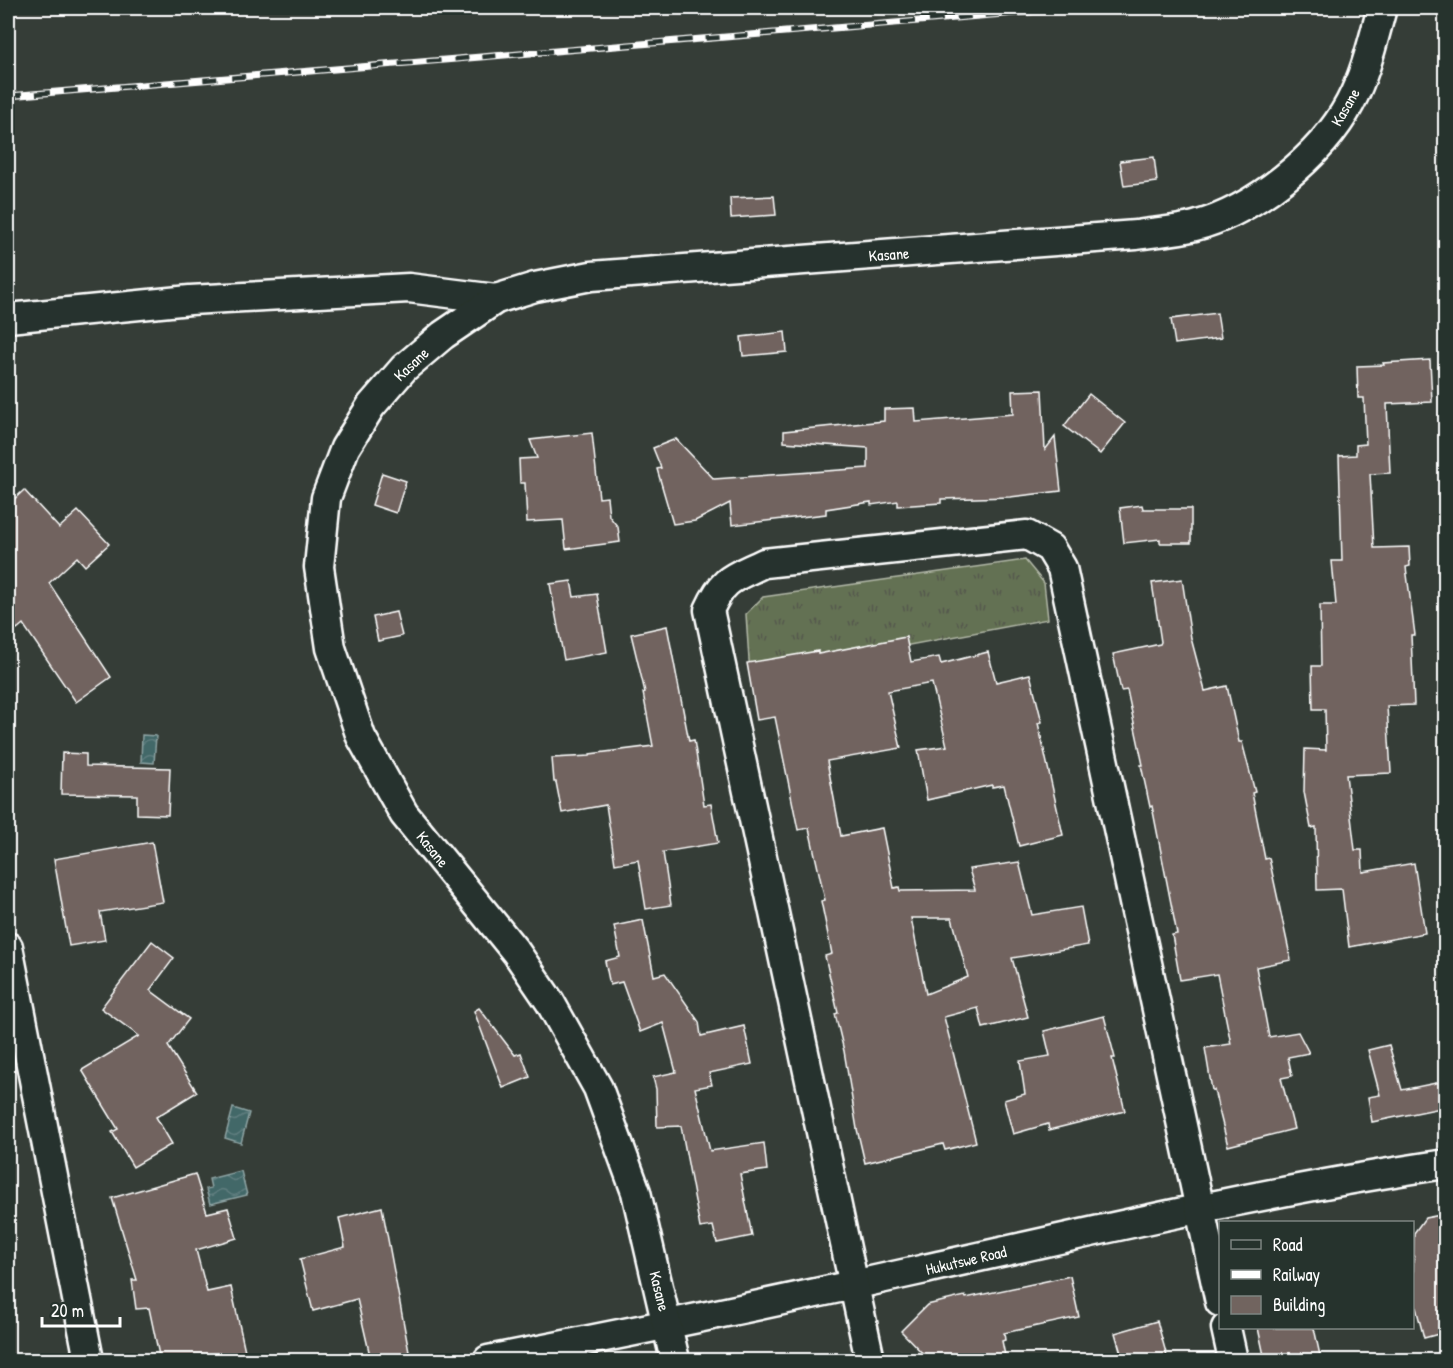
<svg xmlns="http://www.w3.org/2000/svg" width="1453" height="1368" viewBox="0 0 1453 1368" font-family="'Patrick Hand',sans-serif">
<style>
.grass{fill:url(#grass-tufts);stroke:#b2b8a8;stroke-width:1.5}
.water{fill:url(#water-waves);stroke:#8ea4a4;stroke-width:1.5}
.building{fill:#71645f;stroke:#fff;stroke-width:1.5;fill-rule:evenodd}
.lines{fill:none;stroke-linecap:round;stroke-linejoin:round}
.minor-casing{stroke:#fff;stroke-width:33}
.minor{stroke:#26332d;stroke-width:28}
.rail-casing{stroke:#fff;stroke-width:7}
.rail{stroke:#26332d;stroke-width:4.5;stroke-dasharray:14;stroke-linecap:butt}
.labels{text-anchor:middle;stroke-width:4.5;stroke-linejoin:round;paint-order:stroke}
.street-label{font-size:16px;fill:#fff;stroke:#26332d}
</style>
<defs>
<pattern id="grass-tufts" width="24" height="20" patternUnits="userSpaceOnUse" patternTransform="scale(1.5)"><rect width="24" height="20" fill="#647152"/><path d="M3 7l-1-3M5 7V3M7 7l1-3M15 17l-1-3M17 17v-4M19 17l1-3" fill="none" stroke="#54594e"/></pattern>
<pattern id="water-waves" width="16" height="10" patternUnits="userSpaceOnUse" patternTransform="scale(1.5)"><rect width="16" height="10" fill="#436768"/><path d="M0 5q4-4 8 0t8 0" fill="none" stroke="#5f7e7f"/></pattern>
</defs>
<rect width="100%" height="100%" fill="#353d37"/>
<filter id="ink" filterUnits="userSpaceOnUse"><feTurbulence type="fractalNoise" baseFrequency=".0167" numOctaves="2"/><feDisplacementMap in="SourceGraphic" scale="12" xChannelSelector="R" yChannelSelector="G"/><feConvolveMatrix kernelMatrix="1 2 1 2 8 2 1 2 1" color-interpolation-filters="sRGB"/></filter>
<g filter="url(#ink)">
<path class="grass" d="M 1025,560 L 1044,583 L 1048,619 L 750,675 L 746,614 L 763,597 Z"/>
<g class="water">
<path d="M 142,735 L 156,736 L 154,763 L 141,762 Z"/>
<path d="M 233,1108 L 249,1113 L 241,1143 L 225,1138 Z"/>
<path d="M 241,1171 L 247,1195 L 210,1204 L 206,1189 L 211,1188 L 209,1179 Z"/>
</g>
<g class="building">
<path d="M 1154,157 L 1157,182 L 1124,186 L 1120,161 Z"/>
<path d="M 774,196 L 776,215 L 731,218 L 730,198 Z"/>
<path d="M 1217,313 L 1221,338 L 1175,344 L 1171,319 Z"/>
<path d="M 785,332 L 787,352 L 743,356 L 741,337 Z"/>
<path d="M 1430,360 L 1432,402 L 1387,404 L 1390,473 L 1370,474 L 1374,548 L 1409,547 L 1410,566 L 1406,567 L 1415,635 L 1411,635 L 1414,705 L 1387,706 L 1391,773 L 1346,775 L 1355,850 L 1362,850 L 1363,872 L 1414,863 L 1425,933 L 1349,947 L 1342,889 L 1317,890 L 1316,827 L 1311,828 L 1304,792 L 1305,749 L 1326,750 L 1325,709 L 1313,709 L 1312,666 L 1321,666 L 1320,605 L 1336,605 L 1332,561 L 1342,561 L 1339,456 L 1356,455 L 1356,445 L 1366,444 L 1364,398 L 1358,398 L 1357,366 L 1384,365 L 1383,363 Z"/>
<path d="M 1042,390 L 1045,450 L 1055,437 L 1061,491 L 1010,497 L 941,499 L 941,503 L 898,506 L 898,501 L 871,505 L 871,502 L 826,509 L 826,514 L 732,525 L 730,503 L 695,521 L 673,524 L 657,469 L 661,468 L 653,448 L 676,439 L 714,479 L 868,468 L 868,448 L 784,442 L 784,431 L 884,421 L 884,409 L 915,408 L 916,422 L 1013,414 L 1012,391 Z"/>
<path d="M 1089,394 L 1125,423 L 1100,454 L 1064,426 Z"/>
<path d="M 592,433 L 599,498 L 607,497 L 609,516 L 618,527 L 620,542 L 566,549 L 563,520 L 527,522 L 525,483 L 520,483 L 519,459 L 537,458 L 530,440 Z"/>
<path d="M 382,473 L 406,481 L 396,513 L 372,505 Z"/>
<path d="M 24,490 L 59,528 L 78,511 L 109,544 L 85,566 L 77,557 L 49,583 L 111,677 L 76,702 L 23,624 L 17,629 L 8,618 L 8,505 Z"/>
<path d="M 1142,505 L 1143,509 L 1191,509 L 1191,543 L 1160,543 L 1160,539 L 1124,543 L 1120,508 Z"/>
<path d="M 1182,579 L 1191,638 L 1205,691 L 1227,686 L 1239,742 L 1242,742 L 1255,792 L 1252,793 L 1265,859 L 1269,858 L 1291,960 L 1256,967 L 1269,1037 L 1298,1032 L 1309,1053 L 1288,1057 L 1292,1076 L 1281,1078 L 1294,1129 L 1228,1146 L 1214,1090 L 1212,1090 L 1205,1048 L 1231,1044 L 1217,974 L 1180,980 L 1172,935 L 1177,934 L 1152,806 L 1150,807 L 1141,765 L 1143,765 L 1127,690 L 1121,691 L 1113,654 L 1160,644 L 1161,642 L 1152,583 Z"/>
<path d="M 571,581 L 574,597 L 597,594 L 607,652 L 564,660 L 550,584 Z"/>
<path d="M 396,612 L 402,636 L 378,641 L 373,617 Z"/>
<path d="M 667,626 L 689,741 L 694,740 L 704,805 L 711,804 L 718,843 L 663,852 L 671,905 L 646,909 L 638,860 L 615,864 L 606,805 L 562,813 L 556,782 L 554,782 L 552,758 L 590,756 L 590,754 L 653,746 L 643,693 L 645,692 L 631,634 Z"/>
<path d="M 906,637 L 911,662 L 939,657 L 941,664 L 988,652 L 996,682 L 1030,674 L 1042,722 L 1038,723 L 1063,835 L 1019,846 L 1004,785 L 992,787 L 992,785 L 927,800 L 918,750 L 947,746 L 932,683 L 888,691 L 901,748 L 827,761 L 841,836 L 882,828 L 894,888 L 899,887 L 900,891 L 975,890 L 969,869 L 1019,862 L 1032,915 L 1081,907 L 1088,945 L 1012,958 L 1028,1017 L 983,1028 L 978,1008 L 944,1017 L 976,1142 L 945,1150 L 943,1144 L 865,1163 L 857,1129 L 844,1051 L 835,1014 L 838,1013 L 825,956 L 832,954 L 821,901 L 825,900 L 809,828 L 798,830 L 775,717 L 757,720 L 747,663 L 818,651 L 818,654 ZM 911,918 L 952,918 L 968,977 L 926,994 Z"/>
<path d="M 62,753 L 86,754 L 86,766 L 170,768 L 168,815 L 137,814 L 137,795 L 61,794 Z"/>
<path d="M 152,842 L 163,902 L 100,912 L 105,940 L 69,946 L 54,859 Z"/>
<path d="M 643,920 L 654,976 L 665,973 L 699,1022 L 701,1036 L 744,1026 L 752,1064 L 709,1073 L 712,1085 L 695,1088 L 710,1151 L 764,1143 L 767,1170 L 740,1174 L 752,1236 L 717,1243 L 713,1226 L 700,1228 L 681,1126 L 657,1127 L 656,1089 L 653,1077 L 676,1072 L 663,1023 L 640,1032 L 622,982 L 610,985 L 605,961 L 620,957 L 614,926 Z"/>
<path d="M 152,941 L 174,958 L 150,990 L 189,1019 L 168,1046 L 197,1092 L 156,1117 L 172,1144 L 133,1167 L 112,1132 L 118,1129 L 82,1070 L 139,1036 L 101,1008 Z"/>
<path d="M 479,1008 L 515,1055 L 521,1053 L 530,1077 L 503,1088 L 474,1011 Z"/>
<path d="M 1104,1016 L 1115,1058 L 1112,1058 L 1125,1111 L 1049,1130 L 1048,1124 L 1013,1134 L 1004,1100 L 1025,1094 L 1020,1061 L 1050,1056 L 1044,1031 Z"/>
<path d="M 1389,1045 L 1402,1090 L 1446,1081 L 1446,1107 L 1372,1122 L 1368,1097 L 1380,1095 L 1368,1050 Z"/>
<path d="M 195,1174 L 207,1213 L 228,1208 L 237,1238 L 196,1250 L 207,1292 L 231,1287 L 245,1351 L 202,1360 L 160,1360 L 149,1308 L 136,1309 L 132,1280 L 137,1280 L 112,1198 Z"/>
<path d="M 382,1207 L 409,1352 L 371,1360 L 357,1299 L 313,1311 L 300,1259 L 345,1247 L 339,1218 Z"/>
<path d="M 1446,1214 L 1446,1332 L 1424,1338 L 1413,1296 L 1414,1233 L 1425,1218 Z"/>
<path d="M 1070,1276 L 1079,1317 L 1004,1333 L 1005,1340 L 1002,1341 L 1006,1360 L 929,1360 L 901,1331 L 927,1305 L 965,1296 L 966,1298 Z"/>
<path d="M 1157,1321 L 1168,1360 L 1123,1360 L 1115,1333 Z"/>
<path d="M 1258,1328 L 1314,1328 L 1321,1360 L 1265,1360 Z"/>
</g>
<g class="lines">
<defs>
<g id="minor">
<path d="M 8,318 L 190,300 L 409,288 L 496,299"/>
<path d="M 8,947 L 89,1360"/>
<path d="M 1226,1328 L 1233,1360"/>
<path d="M 488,1360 C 633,1332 777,1302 921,1270 C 1095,1231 1269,1190 1446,1164"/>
<path d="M 675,1360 L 636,1192 L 598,1088 L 550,1002 L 516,952 L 404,814 L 361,737 L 331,648 L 319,567 L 326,498 L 345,448 L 371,406 L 404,368 L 443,335 L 496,299 L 535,287 L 591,276 L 1136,235 C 1155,232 1176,231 1195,226 C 1253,211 1322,156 1350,103 C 1366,73 1373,40 1382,8"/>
<path d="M 870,1360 L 709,610 C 724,577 733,578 764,563 L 1027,535 L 1050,548 L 1062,568 L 1220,1302"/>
</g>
</defs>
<use href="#minor" class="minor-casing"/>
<use href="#minor" class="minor"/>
<defs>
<path id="rail" d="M 8,96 L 1077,8"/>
</defs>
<use href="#rail" class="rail-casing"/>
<use href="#rail" class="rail"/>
</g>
</g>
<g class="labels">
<g class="street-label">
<text transform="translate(1345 107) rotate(-60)" y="6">Kasane</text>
<text transform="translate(889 254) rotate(-4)" y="6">Kasane</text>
<text transform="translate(411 364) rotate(-43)" y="6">Kasane</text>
<text transform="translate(433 849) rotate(51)" y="6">Kasane</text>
<text transform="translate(966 1260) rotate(-13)" y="6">Hukutswe Road</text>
<text transform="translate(660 1291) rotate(76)" y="6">Kasane</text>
</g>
</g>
<rect width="1453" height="1368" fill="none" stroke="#26332d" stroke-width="30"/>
<rect x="15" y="15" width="1423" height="1338" fill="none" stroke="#fff" stroke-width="2" filter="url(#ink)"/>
<rect x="1219" y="1221" width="195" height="108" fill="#26332d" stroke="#7d8581" stroke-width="1.5"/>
<rect x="1231" y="1240" width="30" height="9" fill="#26332d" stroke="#7d8581" stroke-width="1.5"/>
<text x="1273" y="1251" font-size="18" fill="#ffffff">Road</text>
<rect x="1231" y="1270" width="30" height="9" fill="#ffffff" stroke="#7d8581" stroke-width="1.5"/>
<text x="1273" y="1281" font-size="18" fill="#ffffff">Railway</text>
<rect x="1231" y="1296" width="30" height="18" fill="#71645f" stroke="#7d8581" stroke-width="1.5"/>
<text x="1273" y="1311" font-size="18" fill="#ffffff">Building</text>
<path d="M42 1317v9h78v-9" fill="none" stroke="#ffffff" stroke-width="3"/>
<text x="51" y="1317" font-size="18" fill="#ffffff" stroke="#26332d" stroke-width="4.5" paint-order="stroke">20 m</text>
</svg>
